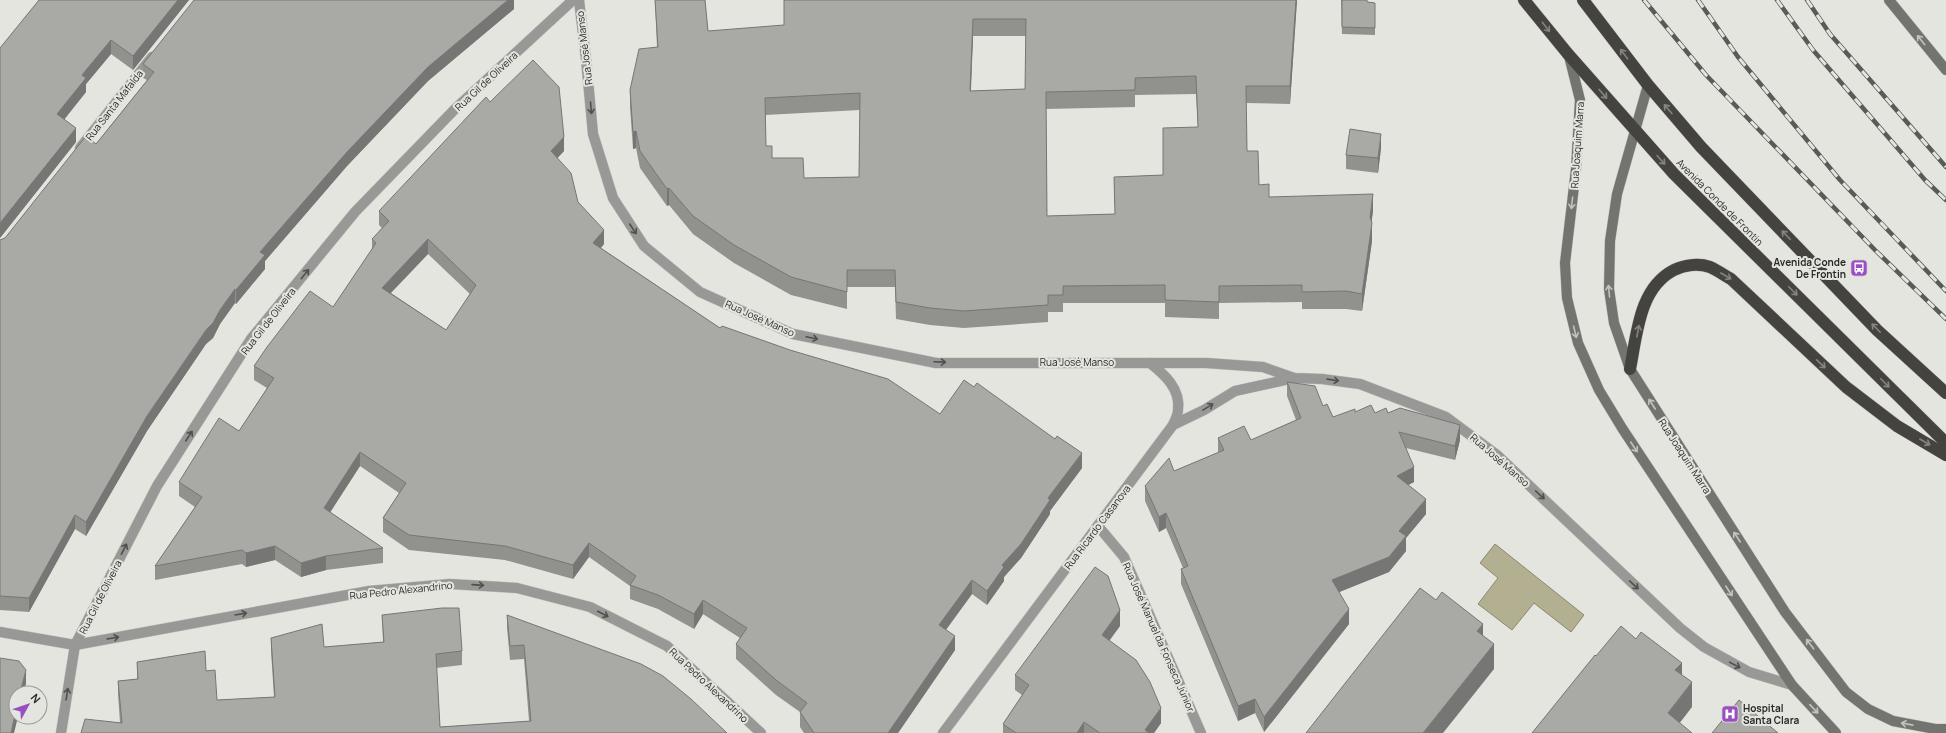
<svg xmlns="http://www.w3.org/2000/svg" width="1946" height="733" viewBox="0 0 1946 733" font-family="Manrope,sans-serif">
<style>
.water{fill:#b3b091;stroke:#8a8871}
.lines{fill:none;stroke-linecap:round;stroke-linejoin:round}
.street-casing{stroke:#c3c3bf;stroke-width:11}
.secondary-casing{stroke:#c3c3bf;stroke-width:11}
.highway-casing{stroke:#c3c3bf;stroke-width:13}
.street{stroke:#989896;stroke-width:10}
.secondary{stroke:#737370;stroke-width:10}
.highway{stroke:#444340;stroke-width:12}
.rail-casing{stroke:#5a5a57;stroke-width:4.5}
.rail{stroke:#e5e5e0;stroke-width:3;stroke-dasharray:9;stroke-linecap:butt}
.wall{fill:#91918e;fill-rule:evenodd}
.shaded-wall{fill:#767674}
.building{fill:#a9a9a5;stroke:#767674;fill-rule:evenodd}
.oneway{stroke:#848480}
.oneway2{stroke:#c3c3be}
.oneway3{stroke:#50504e}
.labels{text-anchor:middle;stroke-width:4;stroke-linejoin:round;paint-order:stroke}
.street-label{font-size:10px;fill:#292927;stroke:#e5e5e0}
.poi-label{font-size:10px;font-weight:bold;fill:#292927;stroke:#e5e5e0;text-anchor:end}
</style>
<rect width="100%" height="100%" fill="#e5e5e0"/>
<path class="water" d="M 1495,544 L 1584,615 L 1571,632 L 1534,603 L 1512,630 L 1478,604 L 1498,578 L 1480,563 Z"/>
<g class="lines">
<defs>
<g id="street">
<path d="M 579,0 L 586,59 L 593,134 L 613,198 L 644,246 L 700,292 L 793,334 L 936,363 L 1206,363 L 1263,367 L 1294,378 L 1322,379 L 1360,384 L 1446,417 L 1497,455 L 1680,628 L 1704,647 L 1749,672 L 1792,685"/>
<path d="M 80,148 L 152,57"/>
<path d="M 1150,363 C 1164,374 1181,389 1178,410 C 1178,415 1175,420 1173,425"/>
<path d="M 1098,526 L 1124,557 L 1201,733"/>
<path d="M 0,632 L 75,645 L 369,591 L 450,584 L 517,588 L 590,607 L 667,646 L 761,733"/>
<path d="M 61,733 L 75,645 L 157,486 L 251,339 L 355,212 L 455,109 L 573,0"/>
<path d="M 943,733 L 1173,425 L 1204,410 L 1235,391 L 1294,378"/>
</g>
<g id="secondary">
<path d="M 1889,0 L 1946,70"/>
<path d="M 1569,56 L 1580,100 L 1576,169 L 1565,263 L 1567,298 L 1578,343 L 1599,390 L 1622,428 L 1792,685 L 1836,733"/>
<path d="M 1648,85 L 1617,194 L 1610,241 L 1609,289 L 1614,323 L 1630,369 L 1785,612 L 1846,692 L 1868,709 L 1893,721 L 1935,729 L 1946,729"/>
</g>
<g id="highway">
<path d="M 1524,0 L 1568,54 L 1674,174 L 1946,443"/>
<path d="M 1583,0 L 1648,85 L 1701,147 L 1877,330 L 1946,393"/>
<path d="M 1630,369 C 1637,334 1639,288 1674,270 C 1684,265 1698,263 1710,267 C 1717,270 1724,275 1731,279 L 1846,387 L 1897,426 L 1946,455"/>
</g>
</defs>
<use href="#street" class="street-casing"/>
<use href="#secondary" class="secondary-casing"/>
<use href="#highway" class="highway-casing"/>
<use href="#street" class="street"/>
<use href="#secondary" class="secondary"/>
<use href="#highway" class="highway"/>
<defs>
<g id="rail">
<path d="M 1644,0 L 1706,75 L 1875,250 L 1946,319"/>
<path d="M 1698,0 L 1738,57 L 1840,180 L 1946,291"/>
<path d="M 1777,0 L 1813,50 L 1925,180 L 1946,200"/>
<path d="M 1807,0 L 1830,34 L 1946,167"/>
</g>
</defs>
<use href="#rail" class="rail-casing"/>
<use href="#rail" class="rail"/>
</g>
<g class="wall">
<path d="M 39,0 L 189,0 L 133,70 L 111,54 L 86,84 L 86,92 L 64,120 L 76,142 L 0,238 Z"/>
<path d="M 514,0 L 514,9 L 428,81 L 347,166 L 265,261 L 265,269 L 236,304 L 235,303 L 220,324 L 213,338 L 206,344 L 147,431 L 86,536 L 75,529 L 29,612 L 0,610 L 0,240 L 5,238 L 96,144 L 147,80 L 143,78 L 143,64 Z"/>
<path d="M 655,0 L 705,0 L 708,31 L 1297,0 L 1290,104 L 1246,103 L 1247,151 L 1259,185 L 1269,197 L 1373,211 L 1371,222 L 1372,241 L 1362,311 L 1346,309 L 1302,309 L 1302,302 L 1219,303 L 1219,319 L 1165,317 L 1165,303 L 1063,303 L 1063,312 L 1048,312 L 1048,322 L 964,328 L 930,325 L 896,319 L 895,287 L 847,287 L 847,309 L 791,295 L 734,263 L 693,234 L 669,205 L 667,206 L 640,168 L 636,148 L 633,149 L 630,107 L 630,90 L 657,47 ZM 973,36 L 1026,36 L 1025,89 L 971,91 ZM 1196,94 L 1198,127 L 1163,175 L 1114,177 L 1115,214 L 1047,216 L 1046,109 L 1135,107 L 1135,95 ZM 860,110 L 859,177 L 804,178 L 772,158 L 766,146 L 765,115 Z"/>
<path d="M 1341,0 L 1367,2 L 1375,3 L 1375,35 L 1342,34 Z"/>
<path d="M 490,102 L 564,151 L 557,158 L 578,202 L 604,244 L 601,248 L 720,328 L 940,414 L 1082,468 L 1050,511 L 1050,514 L 1021,558 L 1004,577 L 1004,581 L 987,605 L 972,594 L 946,630 L 955,650 L 898,733 L 804,733 L 800,727 L 800,712 L 776,695 L 736,659 L 736,644 L 740,638 L 703,614 L 694,629 L 658,609 L 630,599 L 630,586 L 589,557 L 573,579 L 505,560 L 409,550 L 383,532 L 383,518 L 399,493 L 360,466 L 330,512 L 383,548 L 383,563 L 326,570 L 301,577 L 275,560 L 246,567 L 242,564 L 155,580 L 155,566 L 195,507 L 179,496 L 179,482 L 239,431 L 267,388 L 254,380 L 254,366 L 333,307 L 372,250 L 372,239 L 382,228 L 379,225 L 379,211 ZM 428,254 L 470,294 L 446,330 L 391,293 Z"/>
<path d="M 1381,148 L 1378,173 L 1346,169 L 1346,155 Z"/>
<path d="M 1287,382 L 1323,406 L 1333,417 L 1355,412 L 1375,413 L 1388,413 L 1460,440 L 1455,460 L 1406,448 L 1414,482 L 1408,485 L 1426,514 L 1406,538 L 1406,551 L 1389,572 L 1339,592 L 1349,624 L 1264,732 L 1255,713 L 1238,721 L 1181,584 L 1181,569 L 1183,568 L 1166,528 L 1159,532 L 1145,501 L 1145,486 L 1174,471 L 1218,453 L 1218,438 L 1251,440 L 1296,420 L 1287,396 Z"/>
<path d="M 382,615 L 462,651 L 462,665 L 436,668 L 440,727 L 529,721 L 524,659 L 510,660 L 507,628 L 507,615 L 727,733 L 120,723 L 118,694 L 118,681 L 137,679 L 137,662 L 206,671 L 217,700 L 274,697 L 271,651 L 271,638 L 324,647 L 383,642 Z"/>
<path d="M 1120,626 L 1109,640 L 1161,723 L 1154,733 L 1003,733 L 1003,724 L 1022,695 L 1015,690 L 1015,675 Z"/>
</g>
<g class="shaded-wall">
<path d="M 178,0 L 189,0 L 133,70 L 133,56 Z"/>
<path d="M 508,0 L 514,0 L 514,9 L 428,81 L 347,166 L 265,261 L 265,269 L 236,304 L 236,290 L 260,252 L 347,152 L 428,67 Z"/>
<path d="M 1296,0 L 1297,0 L 1290,104 L 1290,86 Z"/>
<path d="M 973,19 L 973,36 L 970,108 L 970,91 Z"/>
<path d="M 111,40 L 111,54 L 86,84 L 86,92 L 57,128 L 57,114 L 82,75 Z"/>
<path d="M 76,128 L 76,142 L 0,238 L 0,223 Z"/>
<path d="M 636,131 L 636,148 L 633,149 L 633,132 Z"/>
<path d="M 1381,134 L 1381,148 L 1378,173 L 1378,158 Z"/>
<path d="M 564,137 L 564,151 L 551,165 L 551,151 Z"/>
<path d="M 669,188 L 669,205 L 667,206 L 667,189 Z"/>
<path d="M 1373,194 L 1373,211 L 1370,235 L 1370,217 Z"/>
<path d="M 1372,223 L 1372,241 L 1362,311 L 1362,294 Z"/>
<path d="M 604,230 L 604,244 L 593,257 L 593,243 Z"/>
<path d="M 428,239 L 428,254 L 382,302 L 382,288 Z"/>
<path d="M 235,289 L 235,303 L 220,324 L 213,338 L 206,344 L 147,431 L 86,536 L 86,522 L 147,416 Z"/>
<path d="M 1460,425 L 1460,440 L 1455,460 L 1455,446 Z"/>
<path d="M 360,452 L 360,466 L 324,522 L 324,508 Z"/>
<path d="M 1082,453 L 1082,468 L 1050,511 L 1050,514 L 1021,558 L 1004,577 L 1004,581 L 987,605 L 987,591 L 1002,565 L 1048,498 Z"/>
<path d="M 1414,467 L 1414,482 L 1397,491 L 1397,476 Z"/>
<path d="M 1426,499 L 1426,514 L 1406,538 L 1406,551 L 1389,572 L 1332,595 L 1332,580 L 1399,531 Z"/>
<path d="M 1166,513 L 1166,528 L 1159,532 L 1159,517 Z"/>
<path d="M 75,515 L 75,529 L 29,612 L 29,598 Z"/>
<path d="M 589,543 L 589,557 L 573,579 L 573,565 Z"/>
<path d="M 275,546 L 275,560 L 246,567 L 246,553 Z"/>
<path d="M 326,556 L 326,570 L 301,577 L 301,563 Z"/>
<path d="M 972,580 L 972,594 L 939,639 L 939,625 Z"/>
<path d="M 703,600 L 703,614 L 694,629 L 694,614 Z"/>
<path d="M 1349,609 L 1349,624 L 1264,732 L 1264,717 Z"/>
<path d="M 1120,610 L 1120,626 L 1102,651 L 1102,635 Z"/>
<path d="M 1483,624 L 1483,649 L 1477,631 Z"/>
<path d="M 955,636 L 955,650 L 898,733 L 888,733 Z"/>
<path d="M 1494,644 L 1494,669 L 1443,733 L 1423,733 Z"/>
<path d="M 1682,663 L 1682,688 L 1675,670 Z"/>
<path d="M 26,670 L 26,684 L 23,693 L 20,693 Z"/>
<path d="M 1692,682 L 1692,707 L 1672,733 L 1668,713 Z"/>
<path d="M 1255,699 L 1255,713 L 1238,721 L 1238,706 Z"/>
<path d="M 1161,708 L 1161,723 L 1154,733 L 1145,733 L 1145,730 Z"/>
<path d="M 16,710 L 16,717 L 18,717 L 14,733 L 11,733 Z"/>
<path d="M 1084,722 L 1084,733 L 1077,733 Z"/>
</g>
<g class="building">
<path d="M 39,0 L 178,0 L 133,56 L 111,40 L 82,75 L 86,78 L 57,114 L 76,128 L 0,223 L 0,48 Z"/>
<path d="M 194,0 L 508,0 L 428,67 L 347,152 L 260,252 L 265,255 L 236,290 L 235,289 L 220,310 L 213,323 L 206,330 L 147,416 L 86,522 L 75,515 L 29,598 L 0,596 L 0,240 L 5,238 L 86,136 L 96,144 L 154,72 L 143,64 Z"/>
<path d="M 655,0 L 705,0 L 708,31 L 784,25 L 784,0 L 1296,0 L 1290,86 L 1246,86 L 1247,151 L 1258,151 L 1259,185 L 1269,184 L 1269,197 L 1373,194 L 1370,217 L 1372,223 L 1362,294 L 1346,291 L 1302,292 L 1302,285 L 1219,286 L 1219,302 L 1165,300 L 1165,285 L 1063,286 L 1063,295 L 1048,295 L 1048,305 L 964,311 L 930,308 L 896,302 L 895,270 L 847,270 L 847,292 L 791,277 L 734,245 L 693,216 L 669,188 L 667,189 L 640,151 L 636,131 L 633,132 L 630,90 L 639,49 L 658,47 ZM 973,19 L 1026,19 L 1025,89 L 970,91 ZM 1196,76 L 1198,127 L 1163,128 L 1163,175 L 1114,177 L 1115,214 L 1047,216 L 1046,92 L 1135,90 L 1135,78 ZM 860,93 L 859,177 L 804,178 L 803,158 L 772,158 L 772,146 L 766,146 L 765,98 Z"/>
<path d="M 1342,0 L 1367,0 L 1367,2 L 1375,3 L 1375,28 L 1342,27 Z"/>
<path d="M 533,60 L 559,87 L 564,137 L 551,151 L 571,173 L 578,202 L 604,230 L 593,243 L 720,328 L 722,326 L 790,350 L 888,379 L 940,414 L 964,380 L 974,387 L 977,383 L 1055,439 L 1057,436 L 1082,453 L 1048,498 L 1050,500 L 1021,544 L 1002,565 L 1004,567 L 987,591 L 972,580 L 939,625 L 955,636 L 888,733 L 814,733 L 800,712 L 807,703 L 776,680 L 736,644 L 747,628 L 703,600 L 694,614 L 658,595 L 630,585 L 636,576 L 589,543 L 573,565 L 505,546 L 409,535 L 383,518 L 406,483 L 360,452 L 324,508 L 383,548 L 326,556 L 301,563 L 275,546 L 246,553 L 242,550 L 155,566 L 202,497 L 179,482 L 202,445 L 219,418 L 239,431 L 274,378 L 254,366 L 267,347 L 310,291 L 333,307 L 376,243 L 372,239 L 389,221 L 379,211 L 486,97 L 490,102 ZM 428,239 L 476,285 L 446,330 L 382,288 Z"/>
<path d="M 1350,129 L 1381,134 L 1378,158 L 1346,155 Z"/>
<path d="M 1287,382 L 1315,386 L 1323,406 L 1327,404 L 1333,417 L 1355,409 L 1355,412 L 1371,405 L 1375,413 L 1386,408 L 1388,413 L 1400,408 L 1460,425 L 1455,446 L 1399,432 L 1414,467 L 1397,476 L 1426,499 L 1399,531 L 1406,536 L 1389,557 L 1332,580 L 1349,609 L 1264,717 L 1255,699 L 1238,706 L 1181,569 L 1188,566 L 1166,513 L 1159,517 L 1145,486 L 1169,458 L 1174,471 L 1224,450 L 1218,438 L 1244,426 L 1251,440 L 1301,418 Z"/>
<path d="M 1095,567 L 1108,576 L 1120,610 L 1102,635 L 1136,660 L 1150,682 L 1161,708 L 1145,730 L 1149,733 L 1100,733 L 1084,722 L 1077,733 L 1016,733 L 1003,724 L 1029,685 L 1015,675 Z"/>
<path d="M 1420,588 L 1436,600 L 1442,592 L 1483,624 L 1477,631 L 1494,644 L 1423,733 L 1306,733 Z"/>
<path d="M 442,608 L 459,608 L 462,651 L 436,654 L 440,727 L 531,721 L 524,645 L 510,646 L 507,615 L 641,664 L 663,676 L 691,699 L 727,733 L 81,733 L 85,719 L 122,723 L 118,681 L 138,679 L 137,662 L 205,651 L 206,671 L 215,670 L 217,700 L 275,697 L 271,638 L 322,624 L 324,647 L 384,642 L 382,615 Z"/>
<path d="M 1621,626 L 1636,639 L 1641,632 L 1682,663 L 1675,670 L 1692,682 L 1668,713 L 1692,733 L 1532,733 L 1595,655 L 1596,656 Z"/>
<path d="M 0,658 L 19,661 L 26,670 L 20,693 L 16,693 L 16,710 L 11,733 L 0,733 Z"/>
<path d="M 1739,700 L 1778,733 L 1712,733 Z"/>
</g>
<defs><path id="oneway-shaft" d="M-6 0H5M1.5-3L5.5 0L1.5 3" fill="none" stroke-width="1.6" stroke-linecap="round" stroke-linejoin="round"/></defs>
<g class="oneway">
<use href="#oneway-shaft" transform="translate(1546 27) rotate(52)"/>
<use href="#oneway-shaft" transform="translate(1624 54) rotate(-127)"/>
<use href="#oneway-shaft" transform="translate(1603 94) rotate(49)"/>
<use href="#oneway-shaft" transform="translate(1668 109) rotate(-131)"/>
<use href="#oneway-shaft" transform="translate(1661 160) rotate(48)"/>
<use href="#oneway-shaft" transform="translate(1786 235) rotate(-134)"/>
<use href="#oneway-shaft" transform="translate(1726 276) rotate(30)"/>
<use href="#oneway-shaft" transform="translate(1793 291) rotate(45)"/>
<use href="#oneway-shaft" transform="translate(1876 328) rotate(-135)"/>
<use href="#oneway-shaft" transform="translate(1638 331) rotate(-79)"/>
<use href="#oneway-shaft" transform="translate(1821 364) rotate(43)"/>
<use href="#oneway-shaft" transform="translate(1885 383) rotate(45)"/>
<use href="#oneway-shaft" transform="translate(1925 442) rotate(30)"/>
</g>
<g class="oneway2">
<use href="#oneway-shaft" transform="translate(1921 40) rotate(-129)"/>
<use href="#oneway-shaft" transform="translate(1572 203) rotate(96)"/>
<use href="#oneway-shaft" transform="translate(1609 291) rotate(-95)"/>
<use href="#oneway-shaft" transform="translate(1575 332) rotate(76)"/>
<use href="#oneway-shaft" transform="translate(1652 404) rotate(-123)"/>
<use href="#oneway-shaft" transform="translate(1634 447) rotate(57)"/>
<use href="#oneway-shaft" transform="translate(1737 537) rotate(-123)"/>
<use href="#oneway-shaft" transform="translate(1729 591) rotate(57)"/>
<use href="#oneway-shaft" transform="translate(1810 644) rotate(-127)"/>
<use href="#oneway-shaft" transform="translate(1814 709) rotate(47)"/>
<use href="#oneway-shaft" transform="translate(1907 724) rotate(-169)"/>
</g>
<g class="oneway3">
<use href="#oneway-shaft" transform="translate(591 108) rotate(85)"/>
<use href="#oneway-shaft" transform="translate(633 229) rotate(57)"/>
<use href="#oneway-shaft" transform="translate(305 274) rotate(-51)"/>
<use href="#oneway-shaft" transform="translate(812 338) rotate(12)"/>
<use href="#oneway-shaft" transform="translate(940 362) rotate(2)"/>
<use href="#oneway-shaft" transform="translate(1333 380) rotate(8)"/>
<use href="#oneway-shaft" transform="translate(1208 407) rotate(-31)"/>
<use href="#oneway-shaft" transform="translate(189 436) rotate(-57)"/>
<use href="#oneway-shaft" transform="translate(1540 495) rotate(43)"/>
<use href="#oneway-shaft" transform="translate(124 549) rotate(-63)"/>
<use href="#oneway-shaft" transform="translate(478 585) rotate(4)"/>
<use href="#oneway-shaft" transform="translate(1634 585) rotate(43)"/>
<use href="#oneway-shaft" transform="translate(241 614) rotate(-10)"/>
<use href="#oneway-shaft" transform="translate(603 614) rotate(27)"/>
<use href="#oneway-shaft" transform="translate(113 638) rotate(-10)"/>
<use href="#oneway-shaft" transform="translate(1735 665) rotate(28)"/>
<use href="#oneway-shaft" transform="translate(67 694) rotate(-81)"/>
</g>
<defs>
<symbol id="bus-square" viewBox="-11 -11 22 22"><rect x="-9" y="-9" width="18" height="18" rx="4" fill="#994fc2" stroke="#e5e5e0"/><path d="M-5-6H5V4H4V6H2V4H-2V6H-4V4H-5ZM-3.5-4V0h7V-4ZM-3.5 1.2v1.5H-2V1.2ZM2 1.2v1.5H3.5V1.2Z" fill="#fff"/></symbol>
<symbol id="hospital-square" viewBox="-11 -11 22 22"><rect x="-9" y="-9" width="18" height="18" rx="4" fill="#994fc2" stroke="#e5e5e0"/><path d="M-5-5h3v3.5h4V-5h3V5h-3V1.5h-4V5h-3Z" fill="#fff"/></symbol>
</defs>
<g fill-rule="evenodd">
<use href="#bus-square" x="1849" y="258" width="20" height="20"/>
<use href="#hospital-square" x="1720" y="704" width="20" height="20"/>
</g>
<g class="labels">
<g class="street-label">
<text transform="translate(584 48) rotate(-97)" y="4">Rua José Manso</text>
<text transform="translate(486 81) rotate(-43)" y="4">Rua Gil de Oliveira</text>
<text transform="translate(114 105) rotate(-52)" y="4">Rua Santa Mafalda</text>
<text transform="translate(1577 145) rotate(-86)" y="4">Rua Joaquim Marra</text>
<text transform="translate(1720 202) rotate(45)" y="4">Avenida Conde de Frontin</text>
<text transform="translate(760 318) rotate(24)" y="4">Rua José Manso</text>
<text transform="translate(268 321) rotate(-52)" y="4">Rua Gil de Oliveira</text>
<text x="1077" y="366">Rua José Manso</text>
<text transform="translate(1685 456) rotate(57)" y="4">Rua Joaquim Marra</text>
<text transform="translate(1500 460) rotate(41)" y="4">Rua José Manso</text>
<text transform="translate(1097 527) rotate(-53)" y="4">Rua Ricardo Casanova</text>
<text transform="translate(401 590) rotate(-6)" y="4">Rua Pedro Alexandrino</text>
<text transform="translate(100 597) rotate(-63)" y="4">Rua Gil de Oliveira</text>
<text transform="translate(1159 637) rotate(66)" y="4">Rua José Manuel da Fonseca Júnior</text>
<text transform="translate(709 685) rotate(43)" y="4">Rua Pedro Alexandrino</text>
</g>
<g class="poi-label">
<text x="1846" y="266">Avenida Conde<tspan x="1846" dy="12">De Frontin</tspan></text>
<text x="1743" y="712" text-anchor="start">Hospital<tspan x="1743" dy="12">Santa Clara</tspan></text>
</g>
</g>
<g transform="translate(28 705) rotate(50)"><circle r="19" fill="#e5e5e0" stroke="#9a9a96"/>
<path d="M0-3L7 15L0 10L-7 15Z" fill="#994fc2"/>
<text y="-6" font-size="11" font-weight="bold" text-anchor="middle" fill="#292927">N</text>
</g>
</svg>
